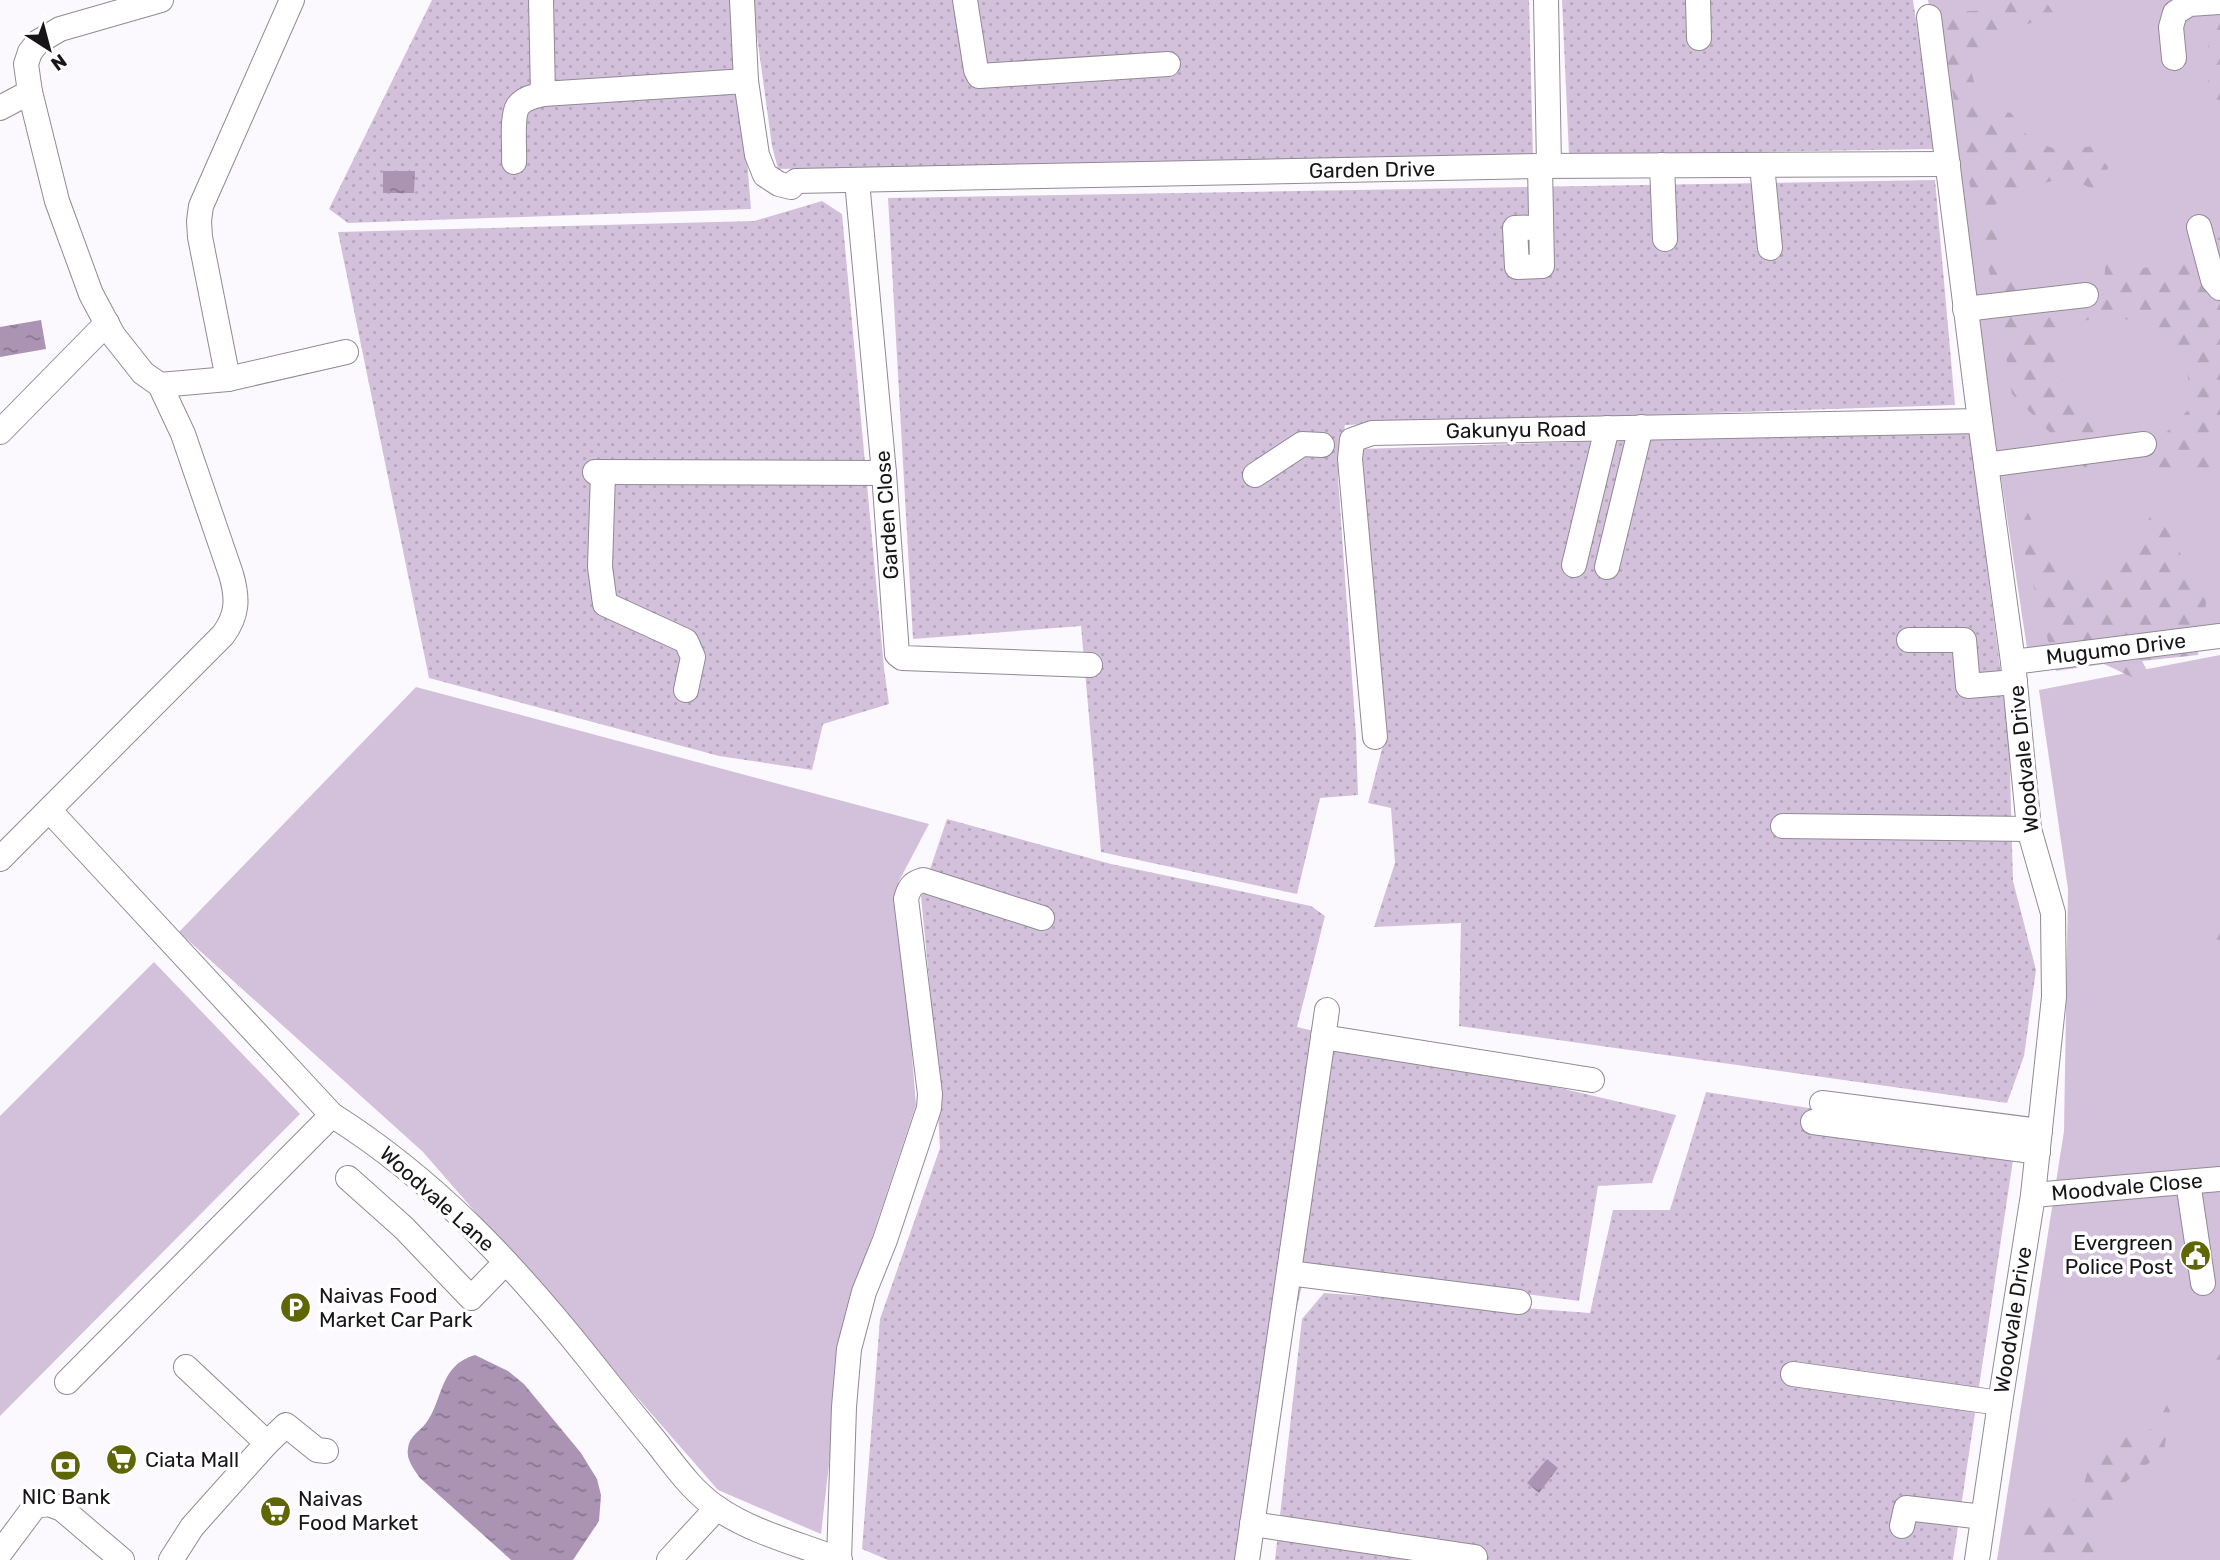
<svg xmlns="http://www.w3.org/2000/svg" width="2220" height="1560" viewBox="0 0 2220 1560" font-family="Rubik,sans-serif">
<style>
.green{fill:#d3c1db}
.forest{fill:url(#forest-firs)}
.garden{fill:url(#garden-dots)}
.water{fill:url(#water-ripples)}
.lines{fill:none;stroke-linecap:round;stroke-linejoin:round}
.minor-casing{stroke:#918994;stroke-width:26}
.minor{stroke:#fff;stroke-width:24}
.labels{text-anchor:middle;stroke-width:7;stroke-linejoin:round;paint-order:stroke}
.street-label{font-size:21px;fill:#181519;stroke:#fff}
.poi-label{font-size:21px;fill:#181519;stroke:#fff;text-anchor:start}
</style>
<defs>
<pattern id="forest-firs" width="22" height="20" patternUnits="userSpaceOnUse" patternTransform="scale(1.75)"><rect width="22" height="20" fill="#d3c1db"/><path d="M5 1l3.5 6h-7zM16 11l3.5 6h-7z" fill="#b4a5bb"/></pattern>
<pattern id="garden-dots" width="8" height="8" patternUnits="userSpaceOnUse" patternTransform="scale(1.75)"><rect width="8" height="8" fill="#d3c1db"/><path d="M2 2h.1M6 6h.1" fill="none" stroke="#b4a5bb" stroke-width="1.8" stroke-linecap="round"/></pattern>
<pattern id="water-ripples" width="26" height="14" patternUnits="userSpaceOnUse" patternTransform="scale(1.75)"><rect width="26" height="14" fill="#aa93b3"/><path d="M2 4q2-2 4 0t4 0M15 11q2-2 4 0t4 0" fill="none" stroke="#897791"/></pattern>
</defs>
<rect width="100%" height="100%" fill="#fcf9fe"/>
<g class="green">
<path d="M 1928,0 L 2220,0 L 2220,625 L 2027,648 Z"/>
<path d="M 2220,655 L 2220,1560 L 1997,1560 L 2064,1131 L 2068,889 L 2039,690 Z"/>
<path d="M 416,687 L 929,824 L 898,883 L 916,1105 L 846,1316 L 821,1534 L 718,1490 L 423,1152 L 179,932 Z"/>
<path d="M 154,962 L 300,1114 L 0,1416 L 0,1116 Z"/>
</g>
<g class="forest">
<path d="M 2012,0 L 2045,0 L 2054,14 L 1999,35 L 1969,64 L 1981,107 L 2011,113 L 2031,141 L 2062,151 L 2092,146 L 2108,167 L 2102,193 L 2066,177 L 2016,191 L 1988,209 L 2002,256 L 2036,316 L 2104,288 L 2106,249 L 2139,269 L 2188,258 L 2220,237 L 2220,423 L 2211,443 L 2214,469 L 2158,474 L 2163,436 L 2194,404 L 2182,352 L 2142,326 L 2109,312 L 2071,326 L 2054,355 L 2064,382 L 2098,426 L 2086,469 L 2012,394 L 2001,324 L 1963,155 L 1945,47 L 1945,12 L 1995,10 Z"/>
<path d="M 2219,15 L 2220,16 L 2220,110 L 2208,84 L 2208,29 Z"/>
<path d="M 2024,505 L 2041,538 L 2059,566 L 2097,576 L 2136,548 L 2153,510 L 2168,518 L 2181,556 L 2208,591 L 2198,655 L 2142,661 L 2157,689 L 2104,664 L 2056,671 L 2018,527 Z"/>
<path d="M 2220,913 L 2220,956 L 2197,938 Z"/>
<path d="M 2220,1336 L 2220,1372 L 2209,1367 L 2210,1341 Z"/>
<path d="M 2173,1393 L 2164,1451 L 2118,1488 L 2092,1560 L 2026,1560 L 2020,1550 L 2030,1509 L 2080,1498 L 2095,1445 L 2155,1428 Z"/>
</g>
<g class="garden">
<path d="M 432,0 L 734,0 L 751,209 L 348,223 L 329,209 Z"/>
<path d="M 752,0 L 1529,0 L 1533,155 L 778,169 L 772,146 Z"/>
<path d="M 1562,0 L 1913,0 L 1935,149 L 1569,155 Z"/>
<path d="M 1935,180 L 1955,405 L 1345,425 L 1338,477 L 1356,735 L 1358,795 L 1320,798 L 1297,894 L 1101,852 L 1081,626 L 913,639 L 888,198 Z"/>
<path d="M 822,201 L 842,214 L 884,668 L 889,704 L 823,724 L 812,770 L 719,756 L 429,678 L 338,232 L 754,221 Z"/>
<path d="M 1969,429 L 2009,735 L 2013,881 L 2036,970 L 2024,1056 L 2007,1103 L 1459,1026 L 1461,923 L 1374,927 L 1395,863 L 1391,808 L 1368,803 L 1383,745 L 1362,449 Z"/>
<path d="M 947,819 L 1111,864 L 1311,906 L 1325,916 L 1297,1027 L 1676,1115 L 1652,1183 L 1598,1186 L 1579,1301 L 1307,1265 L 1288,1345 L 1260,1560 L 888,1560 L 862,1549 L 880,1319 L 940,1148 L 933,1021 L 921,896 Z"/>
<path d="M 1706,1092 L 2016,1140 L 1953,1560 L 1275,1560 L 1302,1319 L 1324,1293 L 1590,1313 L 1613,1210 L 1670,1210 Z"/>
</g>
<g class="water">
<path d="M 383,171 L 415,171 L 414,193 L 383,193 Z"/>
<path d="M 41,320 L 46,349 L 0,357 L 0,327 Z"/>
<path d="M 475,1355 L 508,1371 L 524,1384 L 581,1453 L 597,1479 L 601,1495 L 599,1521 L 573,1560 L 511,1560 L 420,1478 C 414,1469 406,1460 408,1449 C 409,1436 419,1432 426,1423 C 443,1401 439,1365 475,1355 Z"/>
<path d="M 1547,1459 L 1558,1468 L 1539,1493 L 1527,1483 Z"/>
</g>
<g class="lines">
<defs>
<g id="minor">
<path d="M 541,0 L 543,94"/>
<path d="M 742,0 L 746,81 L 757,155 L 765,175 L 779,184 L 791,187 L 796,181 L 1540,166 L 1948,164"/>
<path d="M 965,0 L 976,70 L 979,76 L 1168,64"/>
<path d="M 1546,0 L 1549,166"/>
<path d="M 1698,0 L 1699,38"/>
<path d="M 1929,17 L 1980,421 L 2013,662 L 2029,829 L 2053,913 L 2054,997 L 2033,1195 L 2000,1403 L 1977,1560"/>
<path d="M 2174,58 L 2171,27 L 2175,13 L 2189,4 L 2220,2"/>
<path d="M 0,108 L 30,92"/>
<path d="M 514,162 C 515,149 511,117 518,106 C 524,98 535,96 543,94 L 746,81"/>
<path d="M 1662,165 L 1665,239"/>
<path d="M 1762,165 L 1770,248"/>
<path d="M 1540,166 L 1542,266 L 1517,267 L 1515,228 L 1541,227"/>
<path d="M 857,181 L 884,473 L 897,654 L 902,658 L 1090,665"/>
<path d="M 2199,227 L 2213,280 L 2220,288"/>
<path d="M 1965,309 L 2086,295"/>
<path d="M 228,379 L 200,237 L 199,221 L 201,206 L 292,0"/>
<path d="M 160,385 L 228,379 L 346,352"/>
<path d="M 0,432 L 107,323"/>
<path d="M 1986,465 L 2144,444"/>
<path d="M 595,472 L 884,473"/>
<path d="M 603,472 L 600,567 L 605,604 L 686,641 L 693,657 L 686,690"/>
<path d="M 1255,475 L 1302,444 L 1322,445"/>
<path d="M 1574,565 L 1607,428"/>
<path d="M 1607,567 L 1641,427"/>
<path d="M 1909,640 L 1964,640 L 1968,686 L 2015,682"/>
<path d="M 2013,662 L 2220,636"/>
<path d="M 1375,737 L 1350,459 L 1352,440 L 1372,433 L 1980,421"/>
<path d="M 49,810 L 332,1115 C 435,1180 514,1265 589,1359 C 611,1387 634,1415 656,1442 C 675,1466 692,1491 717,1508 C 753,1533 800,1544 840,1560"/>
<path d="M 1783,826 L 2029,829"/>
<path d="M 0,859 L 223,635 C 238,615 238,598 231,574 L 183,434 L 160,385 L 143,373 L 113,335 L 91,294 L 57,201 L 30,92 L 26,64 L 30,52 L 38,42 L 60,29 L 161,0"/>
<path d="M 1323,1037 L 1592,1080"/>
<path d="M 1822,1103 L 2040,1131"/>
<path d="M 1813,1122 L 2038,1152"/>
<path d="M 348,1178 L 404,1228 L 471,1298 L 506,1262"/>
<path d="M 2188,1182 L 2203,1283"/>
<path d="M 2033,1195 L 2220,1179"/>
<path d="M 1289,1273 L 1519,1302"/>
<path d="M 1793,1374 L 2000,1403"/>
<path d="M 67,1382 L 332,1115"/>
<path d="M 267,1443 L 286,1425 L 317,1450 L 326,1451"/>
<path d="M 1252,1524 L 1475,1557"/>
<path d="M 1902,1526 L 1906,1508 L 1983,1517"/>
<path d="M 0,1553 L 35,1506 L 49,1504 L 62,1509 L 122,1560"/>
<path d="M 171,1560 L 192,1527 L 267,1443 L 186,1367"/>
<path d="M 669,1560 L 717,1508"/>
<path d="M 839,1560 L 844,1407 L 849,1349 L 864,1292 L 885,1240 L 929,1108 L 930,1094 L 906,899 C 909,888 912,883 923,880 L 1042,918"/>
<path d="M 1247,1560 L 1327,1010"/>
</g>
</defs>
<use href="#minor" class="minor-casing"/>
<use href="#minor" class="minor"/>
</g>
<defs>
<symbol id="civic-disc" viewBox="-11 -11 22 22"><circle r="9.5" fill="#5e6606" stroke="#fff"/><path d="M-.6-6.5H3V-4.5H.6V-3L4-1V1h2V6H-6V1h2V-1L-.6-3ZM-1.2 2.5V6h2.4V2.5Z" fill="#fff"/></symbol>
<symbol id="parking-disc" viewBox="-11 -11 22 22"><circle r="9.5" fill="#5e6606" stroke="#fff"/><path d="M-3.5-5.5H1a3.5 3.5 0 0 1 0 7H-1V5.5H-3.5ZM-1-3.4V-.6H.8a1.4 1.4 0 0 0 0-2.8Z" fill="#fff"/></symbol>
<symbol id="supermarket-disc" viewBox="-11 -11 22 22"><circle r="9.5" fill="#5e6606" stroke="#fff"/><path d="M-6-5.5h2.5l.6 2H6L4.5 2H-2.5L-4.4-4H-6ZM-1.5 3.2a1.3 1.3 0 1 0 .1 0ZM3 3.2a1.3 1.3 0 1 0 .1 0Z" fill="#fff"/></symbol>
<symbol id="bank-disc" viewBox="-11 -11 22 22"><circle r="9.5" fill="#5e6606" stroke="#fff"/><path d="M-6-4H6V4H-6ZM0-2.3a2.3 2.3 0 1 0 0 4.6a2.3 2.3 0 1 0 0-4.6Z" fill="#fff"/></symbol>
</defs>
<g fill-rule="evenodd">
<use href="#civic-disc" x="2178" y="1238" width="35" height="35"/>
<use href="#parking-disc" x="278" y="1290" width="35" height="35"/>
<use href="#supermarket-disc" x="104" y="1442" width="35" height="35"/>
<use href="#bank-disc" x="48" y="1448" width="35" height="35"/>
<use href="#supermarket-disc" x="258" y="1494" width="35" height="35"/>
</g>
<g class="labels">
<g class="street-label">
<text transform="translate(1372 170) rotate(-1)" y="7">Garden Drive</text>
<text transform="translate(1516 430) rotate(-1)" y="7">Gakunyu Road</text>
<text transform="translate(887 515) rotate(-94)" y="7">Garden Close</text>
<text transform="translate(2116 649) rotate(-7)" y="7">Mugumo Drive</text>
<text transform="translate(2024 759) rotate(-96)" y="7">Woodvale Drive</text>
<text transform="translate(2127 1187) rotate(-5)" y="7">Moodvale Close</text>
<text transform="translate(437 1199) rotate(42)" y="7">Woodvale Lane</text>
<text transform="translate(2013 1320) rotate(-81)" y="7">Woodvale Drive</text>
</g>
<g class="poi-label">
<text x="2173" y="1250" text-anchor="end">Evergreen<tspan x="2173" dy="24">Police Post</tspan></text>
<text x="319" y="1303">Naivas Food<tspan x="319" dy="24">Market Car Park</tspan></text>
<text x="145" y="1467">Ciata Mall</text>
<text x="66" y="1504" text-anchor="middle">NIC Bank</text>
<text x="298" y="1506">Naivas<tspan x="298" dy="24">Food Market</tspan></text>
</g>
</g>
<g transform="translate(49 49) rotate(144)" stroke="#ffffff" stroke-width="5" paint-order="stroke">
<path d="M0-5L12 26L0 18L-12 26Z" fill="#181519"/>
<text y="-10" font-size="19" font-weight="bold" text-anchor="middle" fill="#181519">N</text>
</g>
</svg>
